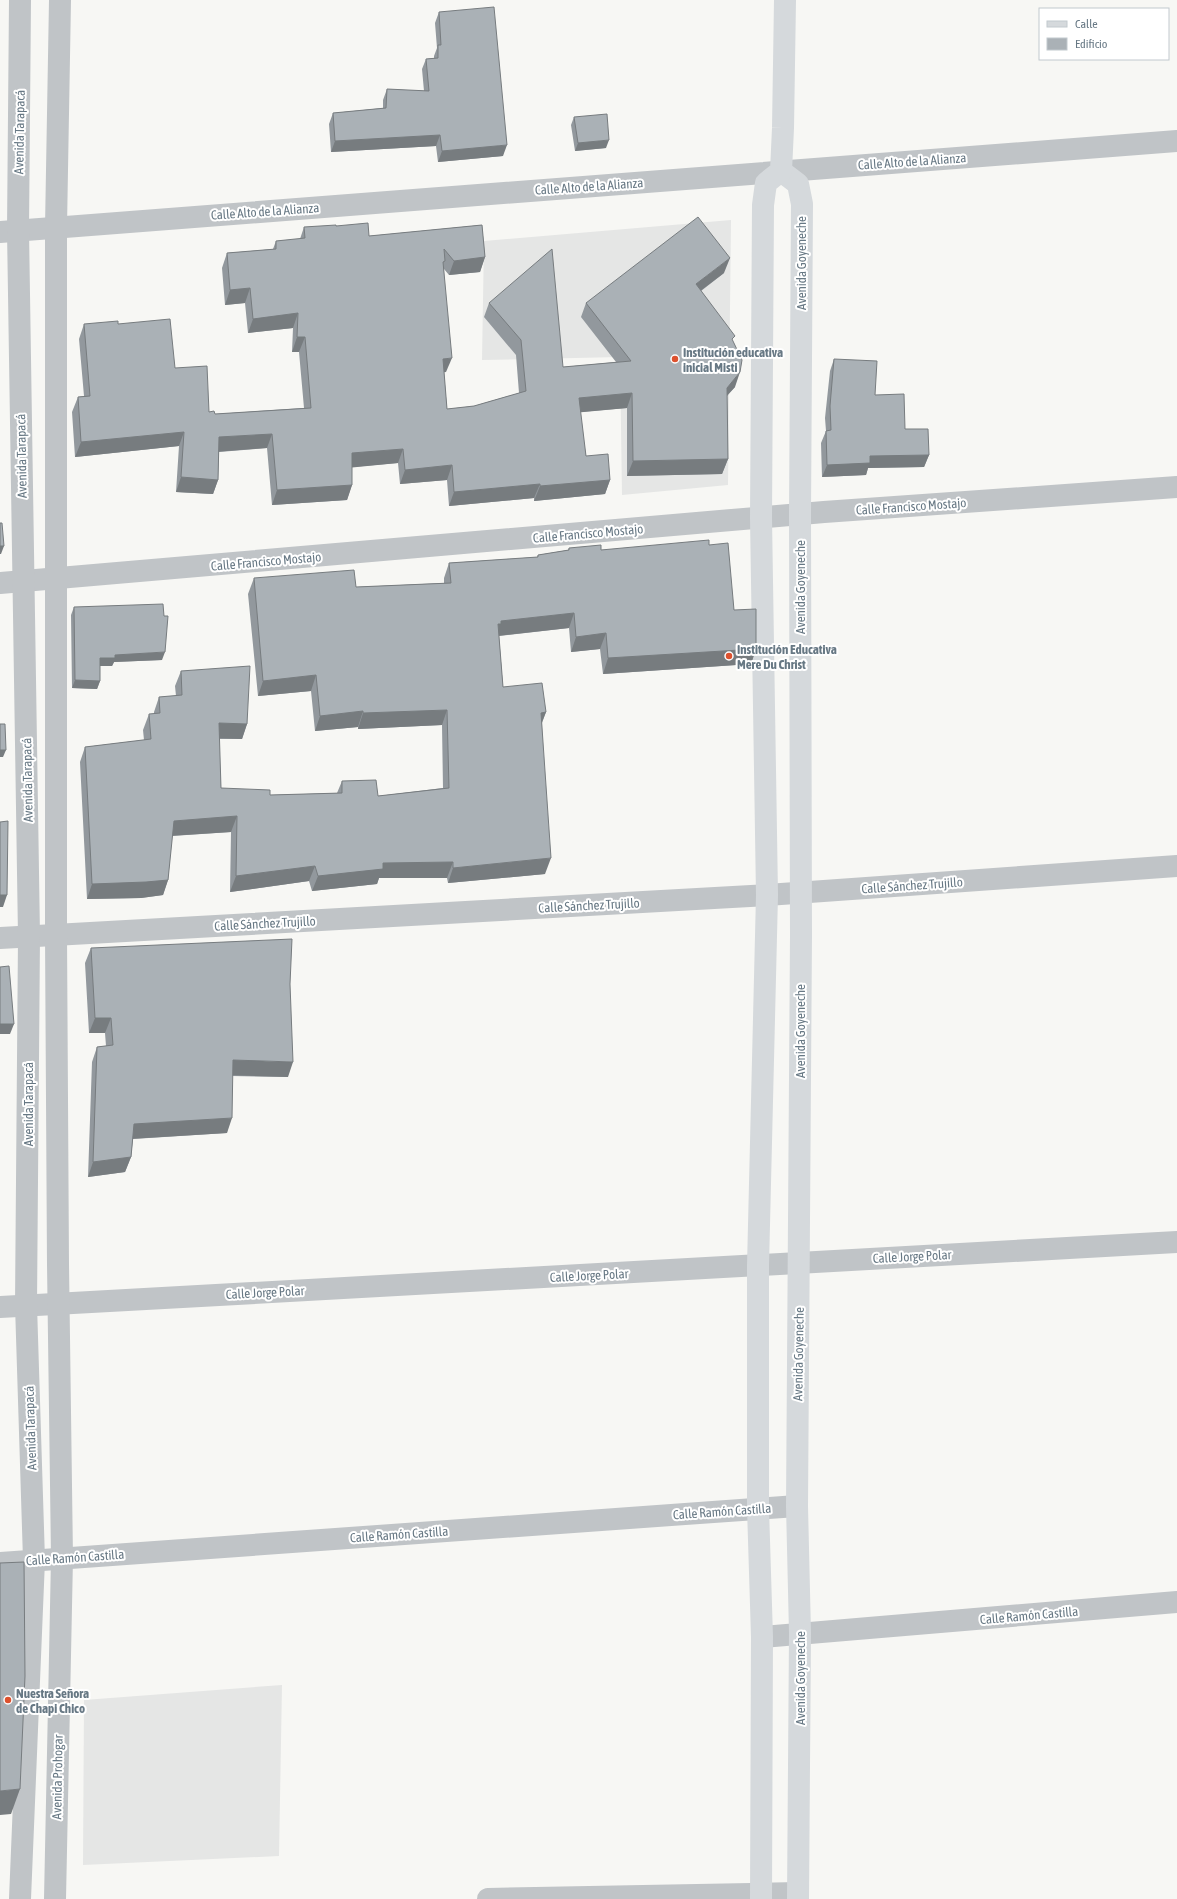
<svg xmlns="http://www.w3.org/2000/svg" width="1177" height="1899" viewBox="0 0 1177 1899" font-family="'Asap Condensed',sans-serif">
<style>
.built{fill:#e5e6e5}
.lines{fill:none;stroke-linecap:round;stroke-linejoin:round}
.minor{stroke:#c0c4c7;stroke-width:22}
.major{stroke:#d5d9dc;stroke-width:22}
.wall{fill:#92989d}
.shaded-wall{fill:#777c7f}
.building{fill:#aab1b6;stroke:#777c7f}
.poi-dot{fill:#dd512e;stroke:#fff;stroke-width:1.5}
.labels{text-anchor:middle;stroke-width:4;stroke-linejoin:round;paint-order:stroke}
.street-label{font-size:13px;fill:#677884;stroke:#fff}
.poi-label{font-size:13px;font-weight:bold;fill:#677884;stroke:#fff;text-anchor:start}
</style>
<rect width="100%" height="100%" fill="#f7f7f4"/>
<g class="built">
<path d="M 731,220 L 728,485 L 622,495 L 620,357 L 482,360 L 484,241 Z"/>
<path d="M 282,1685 L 279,1856 L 83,1865 L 84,1700 Z"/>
</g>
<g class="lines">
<g class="minor">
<path d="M 0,232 L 1177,141"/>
<path d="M 0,583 L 824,512 L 1177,487"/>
<path d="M 0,938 L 767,895 L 1177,866"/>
<path d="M 0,1307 L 1177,1242"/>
<path d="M 0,1563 L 797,1506"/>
<path d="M 762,1637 L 1177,1602"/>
<path d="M 20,1899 L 34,1560 L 26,1305 L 29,936 L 18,230 L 20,0"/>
<path d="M 55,1899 L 62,1558 L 58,1264 L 56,935 L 56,227 L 60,0"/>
<path d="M 488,1899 L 798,1893"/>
</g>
<g class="major">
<path d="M 781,171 L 798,184 L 802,204 L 800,514 L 801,935 L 797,1506 L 800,1633 L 798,1899"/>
<path d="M 761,1899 L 762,1637 L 758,1508 L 758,1266 L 767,895 L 761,518 L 763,205 L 766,183 L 781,171 L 783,128 L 785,0"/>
</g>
</g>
<g class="wall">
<path d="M 439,12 L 503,156 L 438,162 L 436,146 L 331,152 L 329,124 L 333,113 L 383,108 L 383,100 L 387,89 L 424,91 L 422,69 L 426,59 L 434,58 L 434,56 L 437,48 L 435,23 Z"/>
<path d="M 574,117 L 606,148 L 575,151 L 571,125 Z"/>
<path d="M 482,225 L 485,257 L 480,272 L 449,275 L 444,269 L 446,372 L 444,372 L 447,409 L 474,406 L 519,393 L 516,355 L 484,317 L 489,303 L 563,367 L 616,362 L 581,317 L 586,303 L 724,273 L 701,291 L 733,342 L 735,387 L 727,396 L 728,459 L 722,474 L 627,476 L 627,408 L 580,412 L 586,456 L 610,480 L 605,494 L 534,501 L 534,498 L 449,506 L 447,480 L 400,484 L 398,463 L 352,467 L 352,485 L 347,500 L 272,505 L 267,448 L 219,452 L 218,480 L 213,494 L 176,492 L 179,446 L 75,457 L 72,412 L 78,397 L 84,396 L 79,339 L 84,324 L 118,324 L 175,368 L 209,412 L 215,414 L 304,408 L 299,352 L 292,352 L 293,328 L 248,333 L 245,303 L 225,305 L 222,268 L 227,253 L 273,249 L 276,241 L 300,239 L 304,227 L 336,226 L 369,236 Z"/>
<path d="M 834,359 L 875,395 L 905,429 L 929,455 L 924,467 L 868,468 L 866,475 L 822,477 L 821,443 L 826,431 L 825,418 L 830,371 Z"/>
<path d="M 709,545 L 734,610 L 756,649 L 751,664 L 603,674 L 600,649 L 571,652 L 569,628 L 499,636 L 503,687 L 546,712 L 542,723 L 545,874 L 448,883 L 447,878 L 379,878 L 377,884 L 312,891 L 309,881 L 230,892 L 231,832 L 172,836 L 168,880 L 163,895 L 141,898 L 87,899 L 80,762 L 85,747 L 144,740 L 143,730 L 149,714 L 154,714 L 154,712 L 159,697 L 176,696 L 175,686 L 181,671 L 247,724 L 242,739 L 219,739 L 221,788 L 270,795 L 337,793 L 342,781 L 378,796 L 443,788 L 442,725 L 358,729 L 358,727 L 315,731 L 311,691 L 258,696 L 248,594 L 254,578 L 356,587 L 444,583 L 444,578 L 449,563 L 537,557 L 538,555 L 568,550 L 569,548 L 601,550 Z"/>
<path d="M 74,607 L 162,660 L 114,662 L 112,666 L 100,666 L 100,681 L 97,689 L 72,688 L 71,615 Z"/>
<path d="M 91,948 L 288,1077 L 232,1076 L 227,1133 L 133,1139 L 131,1157 L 125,1172 L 88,1177 L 92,1062 L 97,1047 L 106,1046 L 105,1033 L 89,1033 L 85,963 Z"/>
</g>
<g class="shaded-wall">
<path d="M 440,135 L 436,146 L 331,152 L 335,141 Z"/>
<path d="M 609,140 L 606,148 L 575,151 L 578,143 Z"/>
<path d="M 507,145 L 503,156 L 438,162 L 442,151 Z"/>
<path d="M 485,257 L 480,272 L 449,275 L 454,261 Z"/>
<path d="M 730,258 L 724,273 L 691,298 L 696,284 Z"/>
<path d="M 250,288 L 245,303 L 225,305 L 230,290 Z"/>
<path d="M 298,313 L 293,328 L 248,333 L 253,319 Z"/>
<path d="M 297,337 L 305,337 L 299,352 L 292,352 Z"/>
<path d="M 452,358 L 446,372 L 438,373 L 443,359 Z"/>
<path d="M 740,372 L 735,387 L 721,402 L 727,388 Z"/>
<path d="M 632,393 L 627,408 L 573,413 L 579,398 Z"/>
<path d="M 184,432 L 179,446 L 75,457 L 81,442 Z"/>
<path d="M 272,434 L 267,448 L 214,452 L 219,437 Z"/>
<path d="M 403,449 L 398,463 L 347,468 L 352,453 Z"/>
<path d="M 929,455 L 924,467 L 868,468 L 866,475 L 822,477 L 827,465 L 870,456 Z"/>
<path d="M 728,459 L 722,474 L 627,476 L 633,461 Z"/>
<path d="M 452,465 L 447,480 L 400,484 L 405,470 Z"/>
<path d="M 181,477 L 218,480 L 213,494 L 176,492 Z"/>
<path d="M 610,480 L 605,494 L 534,501 L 540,486 Z"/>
<path d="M 540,484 L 534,498 L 449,506 L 454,492 Z"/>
<path d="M 352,485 L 347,500 L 272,505 L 277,490 Z"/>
<path d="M 0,546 L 4,546 L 1,554 L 0,554 Z"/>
<path d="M 574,613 L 569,628 L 497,636 L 498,624 L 501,621 Z"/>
<path d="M 606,633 L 600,649 L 571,652 L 576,637 Z"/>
<path d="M 756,649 L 751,664 L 603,674 L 608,658 Z"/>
<path d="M 165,652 L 162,660 L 114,662 L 112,666 L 98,666 L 100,658 L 115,655 Z"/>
<path d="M 316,675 L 311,691 L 258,696 L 263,681 Z"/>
<path d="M 75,680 L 100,681 L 97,689 L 72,688 Z"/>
<path d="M 447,710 L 442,725 L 358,729 L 363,713 Z"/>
<path d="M 363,711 L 358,727 L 315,731 L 320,716 Z"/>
<path d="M 546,712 L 540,727 L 541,713 Z"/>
<path d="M 219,723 L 247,724 L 242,739 L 213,738 Z"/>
<path d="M 0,750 L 6,750 L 3,757 L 0,757 Z"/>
<path d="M 237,816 L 231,832 L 168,836 L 174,821 Z"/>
<path d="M 551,858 L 545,874 L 448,883 L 453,868 Z"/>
<path d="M 453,862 L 447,878 L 379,878 L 377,884 L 312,891 L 318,876 L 383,863 Z"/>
<path d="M 315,866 L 309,881 L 230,892 L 236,876 Z"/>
<path d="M 168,880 L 163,895 L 141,898 L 87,899 L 92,884 Z"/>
<path d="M 0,895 L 7,895 L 3,907 L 0,907 Z"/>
<path d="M 95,1018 L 111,1018 L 105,1033 L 89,1033 Z"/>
<path d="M 0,1024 L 14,1024 L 10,1034 L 0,1034 Z"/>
<path d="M 233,1060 L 293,1062 L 288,1077 L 227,1075 Z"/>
<path d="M 232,1118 L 227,1133 L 129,1139 L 134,1124 Z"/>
<path d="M 131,1157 L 125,1172 L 88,1177 L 93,1162 Z"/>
<path d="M 20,1789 L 11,1814 L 0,1815 L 0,1791 Z"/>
</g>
<g class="building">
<path d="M 494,7 L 507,145 L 442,151 L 440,135 L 335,141 L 333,113 L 386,108 L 387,89 L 429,91 L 426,59 L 438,58 L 438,45 L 441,45 L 439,12 Z"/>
<path d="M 607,114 L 609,140 L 578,143 L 574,117 Z"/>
<path d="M 698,217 L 730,258 L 696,284 L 735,336 L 732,339 L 742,360 L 740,372 L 727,388 L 728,459 L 633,461 L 632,393 L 579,398 L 586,456 L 608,454 L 610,480 L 540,486 L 540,484 L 454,492 L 452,465 L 405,470 L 403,449 L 352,453 L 352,485 L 277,490 L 272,434 L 219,437 L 218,480 L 181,477 L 184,432 L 81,442 L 78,397 L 90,396 L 84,324 L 118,321 L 118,324 L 170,319 L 175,368 L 207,366 L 209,412 L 214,411 L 215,414 L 311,408 L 305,337 L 297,337 L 298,313 L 253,319 L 250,288 L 230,290 L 227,253 L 276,249 L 276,241 L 305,238 L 304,227 L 336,225 L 336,226 L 368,223 L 369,236 L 482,225 L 485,257 L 454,261 L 444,249 L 445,261 L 443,262 L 452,358 L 443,359 L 447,409 L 474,406 L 526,391 L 521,340 L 489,303 L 552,249 L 563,367 L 631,361 L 586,303 Z"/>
<path d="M 834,359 L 877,361 L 875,395 L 904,394 L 905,429 L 928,429 L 929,455 L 870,456 L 870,463 L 827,465 L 826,431 L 831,430 L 830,406 Z"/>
<path d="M 0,523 L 2,523 L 4,546 L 0,546 Z"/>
<path d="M 709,540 L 709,545 L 728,543 L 734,610 L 756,609 L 756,649 L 608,658 L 606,633 L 576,637 L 574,613 L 501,621 L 501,624 L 498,624 L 503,687 L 542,683 L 546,712 L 541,713 L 551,858 L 453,868 L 453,862 L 383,863 L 383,869 L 318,876 L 315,866 L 236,876 L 237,816 L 174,821 L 168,880 L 146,882 L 92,884 L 85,747 L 151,739 L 149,714 L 160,713 L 159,697 L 182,695 L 181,671 L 250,666 L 247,724 L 219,723 L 221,788 L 270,790 L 270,795 L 342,793 L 342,781 L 376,780 L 378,796 L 449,788 L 447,710 L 363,713 L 363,711 L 320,716 L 316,675 L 263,681 L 254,578 L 354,570 L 356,587 L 451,583 L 449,563 L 538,557 L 538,555 L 569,550 L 569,548 L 601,545 L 601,550 Z"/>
<path d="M 163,604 L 164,616 L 168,616 L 165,652 L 115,655 L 115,658 L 100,658 L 100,681 L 75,680 L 74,607 Z"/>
<path d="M 0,724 L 5,724 L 6,750 L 0,750 Z"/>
<path d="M 8,821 L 7,895 L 0,895 L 0,822 Z"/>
<path d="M 292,939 L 290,984 L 293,1062 L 233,1060 L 232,1118 L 134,1124 L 131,1157 L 93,1162 L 97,1047 L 113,1045 L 111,1018 L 95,1018 L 91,948 Z"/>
<path d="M 9,966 L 14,1024 L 0,1024 L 0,967 Z"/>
<path d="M 24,1562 L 25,1676 L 20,1789 L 0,1791 L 0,1563 Z"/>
</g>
<g class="poi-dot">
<circle cx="675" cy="359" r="4"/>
<circle cx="729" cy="656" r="4"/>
<circle cx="8" cy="1700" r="4"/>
</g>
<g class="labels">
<g class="street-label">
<text transform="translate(19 132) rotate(-89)" y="5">Avenida Tarapacá</text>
<text transform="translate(912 161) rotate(-4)" y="5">Calle Alto de la Alianza</text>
<text transform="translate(589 186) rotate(-4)" y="5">Calle Alto de la Alianza</text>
<text transform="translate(265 211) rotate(-4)" y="5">Calle Alto de la Alianza</text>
<text transform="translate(801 263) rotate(-90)" y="5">Avenida Goyeneche</text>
<text transform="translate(21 456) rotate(-91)" y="5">Avenida Tarapacá</text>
<text transform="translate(911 506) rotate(-4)" y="5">Calle Francisco Mostajo</text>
<text transform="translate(588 533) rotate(-5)" y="5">Calle Francisco Mostajo</text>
<text transform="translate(266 561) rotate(-5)" y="5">Calle Francisco Mostajo</text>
<text transform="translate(800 587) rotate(-90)" y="5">Avenida Goyeneche</text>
<text transform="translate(27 780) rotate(-91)" y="5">Avenida Tarapacá</text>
<text transform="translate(912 885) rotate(-4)" y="5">Calle Sánchez Trujillo</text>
<text transform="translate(589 905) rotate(-3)" y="5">Calle Sánchez Trujillo</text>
<text transform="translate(265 923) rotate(-3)" y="5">Calle Sánchez Trujillo</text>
<text transform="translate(800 1031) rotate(-90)" y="5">Avenida Goyeneche</text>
<text transform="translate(28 1104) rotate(-90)" y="5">Avenida Tarapacá</text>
<text transform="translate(912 1256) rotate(-3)" y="5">Calle Jorge Polar</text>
<text transform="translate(589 1275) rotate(-3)" y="5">Calle Jorge Polar</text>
<text transform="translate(265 1292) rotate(-3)" y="5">Calle Jorge Polar</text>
<text transform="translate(798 1354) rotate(-89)" y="5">Avenida Goyeneche</text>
<text transform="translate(30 1428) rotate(-92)" y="5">Avenida Tarapacá</text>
<text transform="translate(722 1511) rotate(-4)" y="5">Calle Ramón Castilla</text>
<text transform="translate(399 1534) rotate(-4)" y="5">Calle Ramón Castilla</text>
<text transform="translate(75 1557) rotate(-4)" y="5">Calle Ramón Castilla</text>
<text transform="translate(1029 1615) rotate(-5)" y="5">Calle Ramón Castilla</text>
<text transform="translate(800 1678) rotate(-90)" y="5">Avenida Goyeneche</text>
<text transform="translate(57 1777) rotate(-89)" y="5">Avenida Prohogar</text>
</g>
<g class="poi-label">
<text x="683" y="357">Institución educativa<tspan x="683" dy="15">inicial Misti</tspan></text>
<text x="737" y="654">Institución Educativa<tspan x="737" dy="15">Mere Du Christ</tspan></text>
<text x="16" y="1698">Nuestra Señora<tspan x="16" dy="15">de Chapi Chico</tspan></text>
</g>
</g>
<rect x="1039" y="8" width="130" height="52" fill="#ffffff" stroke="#c2c9ce"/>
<rect x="1047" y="21" width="20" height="6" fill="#d5d9dc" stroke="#c2c9ce"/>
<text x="1075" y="28" font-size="12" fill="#677884">Calle</text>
<rect x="1047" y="38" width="20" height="12" fill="#aab1b6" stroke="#c2c9ce"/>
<text x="1075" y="48" font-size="12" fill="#677884">Edificio</text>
</svg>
